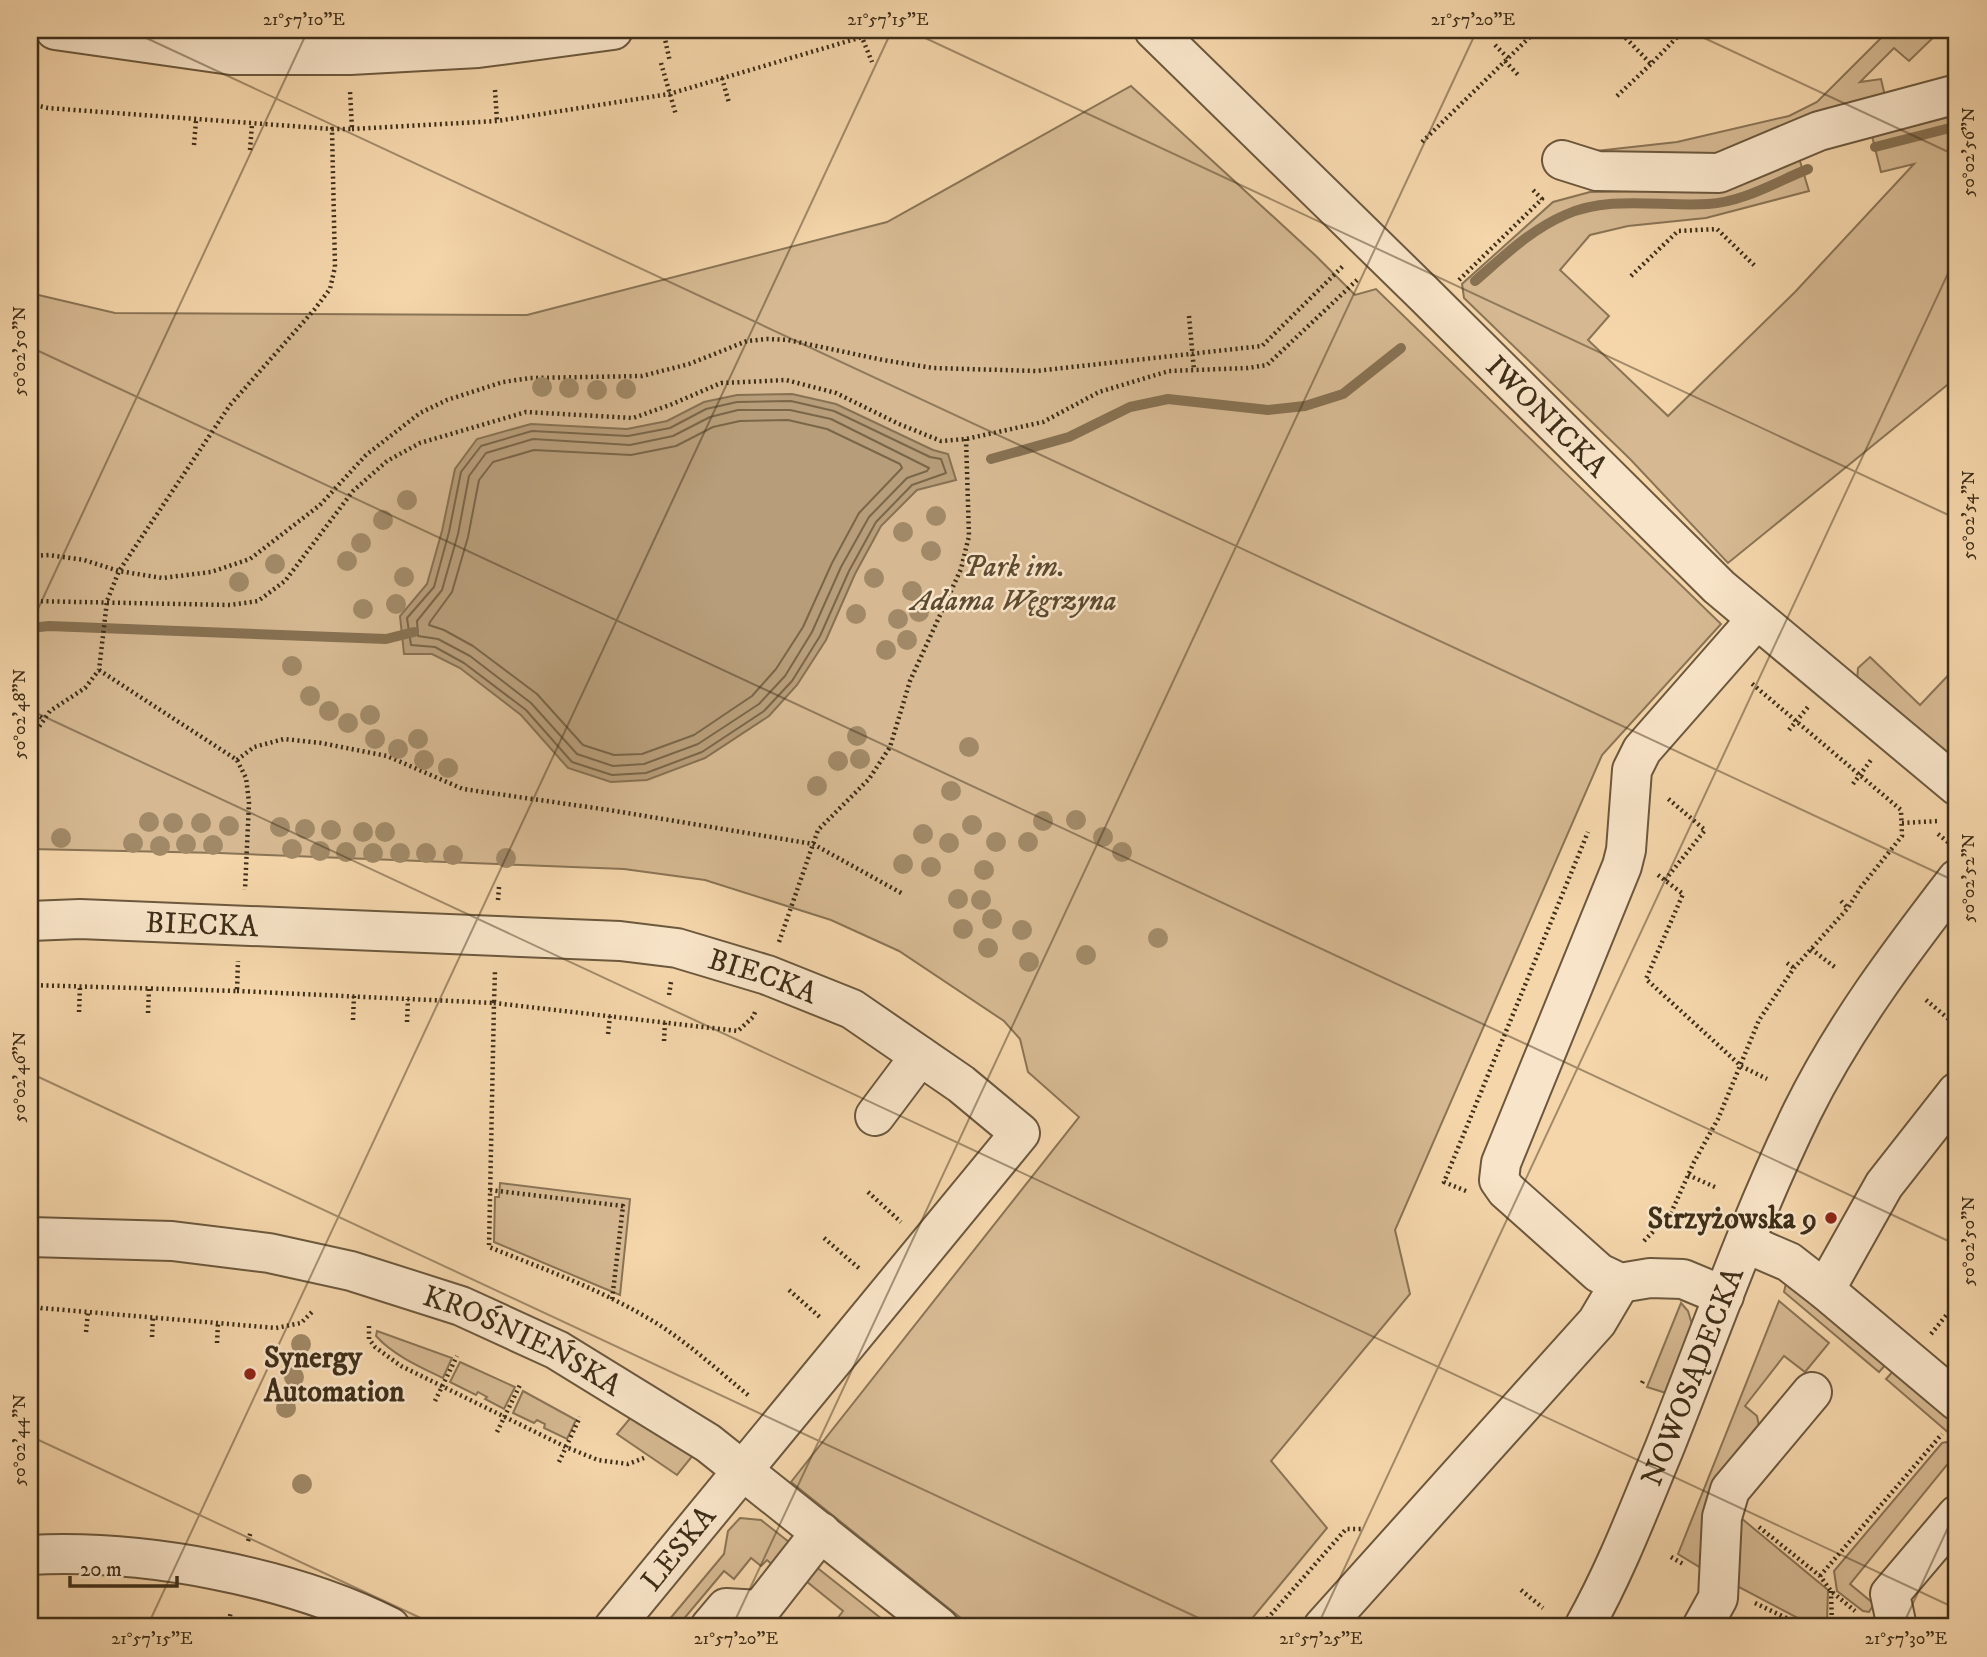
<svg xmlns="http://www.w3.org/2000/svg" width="1987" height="1657" viewBox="0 0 1987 1657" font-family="'IM FELL DW Pica',serif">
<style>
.green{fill:#d6b992;stroke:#8a7455;stroke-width:2}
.water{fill:#b79d79;stroke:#877152;stroke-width:2}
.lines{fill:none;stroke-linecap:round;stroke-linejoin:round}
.shore{stroke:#7a6648;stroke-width:2}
.stream{stroke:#877152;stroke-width:10}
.minor-casing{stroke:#6c583d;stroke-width:42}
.path{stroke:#3e2e18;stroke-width:4.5;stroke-dasharray:2 3.5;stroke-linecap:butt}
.minor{stroke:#f8e4c8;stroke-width:38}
.tree{fill:#a18967}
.ticks{fill:none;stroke:#3e2e18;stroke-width:2;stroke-opacity:0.45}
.poi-dot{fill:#8f2418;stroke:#f8e4c8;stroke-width:2.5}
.labels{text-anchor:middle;stroke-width:5;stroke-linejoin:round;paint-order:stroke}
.street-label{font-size:30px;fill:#3e2e18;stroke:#f8e4c8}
.park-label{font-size:30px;font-style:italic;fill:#5c4a30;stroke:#f8e4c8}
.poi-label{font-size:30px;font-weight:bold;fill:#3e2e18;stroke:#f8e4c8;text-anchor:end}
.neatline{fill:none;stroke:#3e2e18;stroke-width:2.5}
.ticks-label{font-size:18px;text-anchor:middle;fill:#3e2e18}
</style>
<rect width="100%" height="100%" fill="#f5d6ab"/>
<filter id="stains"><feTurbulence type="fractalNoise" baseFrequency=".00286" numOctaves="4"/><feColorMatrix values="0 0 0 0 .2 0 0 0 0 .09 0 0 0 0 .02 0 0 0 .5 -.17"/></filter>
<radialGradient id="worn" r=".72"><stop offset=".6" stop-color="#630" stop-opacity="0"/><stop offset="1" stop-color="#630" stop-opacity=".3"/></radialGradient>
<g class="green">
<path d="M 1889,30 L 1941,30 L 1909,61 L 1894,48 L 1860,82 L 1881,79 L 1885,96 L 1718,158 L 1588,154 L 1596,151 L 1677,142 L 1789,116 L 1817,102 Z"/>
<path d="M 1131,86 L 1316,256 L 1355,295 L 1376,289 L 1721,624 L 1602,755 L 1395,1230 L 1410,1294 L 1271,1461 L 1327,1528 L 1245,1627 L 972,1627 L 791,1482 L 1079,1117 L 1028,1072 L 1020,1039 L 1004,1021 L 899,951 L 831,920 L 705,880 L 624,869 L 219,853 L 30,849 L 30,293 L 115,313 L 527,315 L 887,222 Z"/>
<path d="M 1957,115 L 1957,377 L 1728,563 L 1630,459 L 1464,298 L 1462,284 L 1553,202 L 1590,192 L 1705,190 L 1799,158 L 1809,191 L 1706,218 L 1628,226 L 1590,235 L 1560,270 L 1609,316 L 1588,340 L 1668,416 L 1795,292 L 1914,164 L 1881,172 L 1872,136 Z"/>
<path d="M 1870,657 L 1920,705 L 1957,666 L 1957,762 L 1857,681 L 1858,668 Z"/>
<path d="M 500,1183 L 630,1199 L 620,1295 L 494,1242 L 495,1197 L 499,1197 Z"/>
<path d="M 1787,1279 L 1888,1362 L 1879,1372 L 1784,1292 Z"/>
<path d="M 1779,1301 L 1829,1343 L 1805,1372 L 1784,1356 L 1745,1406 L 1757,1416 L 1759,1426 L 1710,1489 L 1706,1571 L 1678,1554 Z"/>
<path d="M 1681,1303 L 1688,1311 L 1694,1331 L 1666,1393 L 1647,1387 Z"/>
<path d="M 377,1331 L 452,1358 L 443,1378 C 420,1367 393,1355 376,1336 Z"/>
<path d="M 460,1362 L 515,1387 L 504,1409 L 485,1399 L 487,1397 L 478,1392 L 476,1395 L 450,1382 Z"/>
<path d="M 1896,1368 L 1957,1420 L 1957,1440 L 1886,1379 Z"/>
<path d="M 523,1391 L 576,1420 L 567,1439 L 544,1428 L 545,1424 L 537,1420 L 534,1423 L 513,1413 Z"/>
<path d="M 632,1416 L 694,1454 L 677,1475 L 617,1434 Z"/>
<path d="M 1946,1442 L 1957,1451 L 1957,1466 L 1950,1461 L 1850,1584 L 1874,1604 L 1869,1612 L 1863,1611 L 1837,1591 L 1834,1571 L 1942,1443 Z"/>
<path d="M 1735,1513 L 1828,1590 L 1827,1621 L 1824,1627 L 1815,1627 L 1733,1584 Z"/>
<path d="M 740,1518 L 761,1520 L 789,1542 L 776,1568 L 767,1560 L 761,1566 L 751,1558 L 734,1579 L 724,1571 L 677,1627 L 663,1627 L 724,1554 L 728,1531 Z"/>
<path d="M 815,1566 L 892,1627 L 831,1627 L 843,1611 L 801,1577 Z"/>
</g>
<path class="water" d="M 792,394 L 836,404 L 933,450 L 948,454 L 956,480 L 917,490 L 881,526 L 855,574 L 826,640 L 797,685 L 769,716 L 705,758 L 647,780 L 611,782 L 568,768 L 521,715 L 460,668 L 432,654 L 404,654 L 400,616 L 427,584 L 442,531 L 455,469 L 477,439 L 531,424 L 627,429 L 667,421 L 704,402 L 737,395 Z"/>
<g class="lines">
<g class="shore">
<path d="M 791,401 L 834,411 L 930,457 L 941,459 L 946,473 L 912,485 L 876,522 L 849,571 L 820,636 L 792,681 L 764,711 L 702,752 L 646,773 L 612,775 L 572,762 L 526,710 L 464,663 L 435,647 L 411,645 L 407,618 L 434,587 L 449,532 L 461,472 L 481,446 L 532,431 L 628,436 L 670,428 L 706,409 L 737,402 Z"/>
<path d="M 738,410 L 790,410 L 831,419 L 929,468 L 927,471 L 907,478 L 869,517 L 841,567 L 812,632 L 785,676 L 759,704 L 698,744 L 644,764 L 613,766 L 577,754 L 531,703 L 470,656 L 438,639 L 418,636 L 417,621 L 442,590 L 458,534 L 469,476 L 486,453 L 533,439 L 630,445 L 673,436 L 710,417 Z"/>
<path d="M 788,420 L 827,429 L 900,464 L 902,468 L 859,513 L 832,563 L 803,627 L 776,669 L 752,696 L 694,735 L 642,754 L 614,755 L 583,745 L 537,694 L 473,646 L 444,630 L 429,625 L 430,622 L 452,592 L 468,537 L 479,480 L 493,462 L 534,450 L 631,455 L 676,446 L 713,427 L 740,421 Z"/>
</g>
<g class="stream">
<path d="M 1875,147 L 1946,129 L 1957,128"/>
<path d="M 1475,281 C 1503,257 1530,230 1565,215 C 1609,195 1661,207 1708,204 C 1743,202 1776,182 1808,169"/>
<path d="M 991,459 L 1069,437 L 1130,407 L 1168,399 L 1268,410 L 1305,406 L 1343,394 L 1401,348"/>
<path d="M 30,628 L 49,626 L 386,639 L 414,632"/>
</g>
<defs>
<g id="minor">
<path d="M 55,30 L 231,55 L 350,55 L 478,48 L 613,30"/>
<path id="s1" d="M 1154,30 L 1424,294 L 1719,587 L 1957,786"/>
<path d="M 1562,160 L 1597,171 L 1719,173 L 1819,131 L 1957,94"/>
<path id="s2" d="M 30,921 L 80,919 L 620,941 L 677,948 L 767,975 L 852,1009 L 961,1084 L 1020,1133 L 614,1627"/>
<path d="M 875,1116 L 920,1056"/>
<path id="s3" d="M 30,1237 L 172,1241 L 269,1253 L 351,1271 L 461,1306 L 557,1350 L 708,1443 L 939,1627"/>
<path d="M 1745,1243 L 1789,1262 L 1825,1290 L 1957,1401"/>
<path d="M 1825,1290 L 1884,1185 L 1957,1092"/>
<path d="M 1724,1296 L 1683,1279 L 1650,1278 L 1620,1283 L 1599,1273 L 1506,1190 L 1499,1180 L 1501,1163 L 1622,866 L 1626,850 L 1632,770 L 1642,750 L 1756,620"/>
<path d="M 30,1555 C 143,1549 289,1576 390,1627"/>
<path d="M 710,1627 L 726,1608 L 760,1610 L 821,1532"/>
<path d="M 1323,1627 L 1597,1322 L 1620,1283"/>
<path id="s4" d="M 1584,1627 C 1616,1570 1639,1509 1664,1449 C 1709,1336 1749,1221 1802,1112 C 1844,1027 1900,953 1957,879"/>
<path d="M 1702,1627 L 1718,1598 L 1722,1517 L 1730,1490 L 1812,1392"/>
<path d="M 1897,1627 L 1890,1594 L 1957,1515"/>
</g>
</defs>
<use href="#minor" class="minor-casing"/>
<g class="path">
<path d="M 663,30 L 670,62"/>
<path d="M 859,30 L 872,62"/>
<path d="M 1618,30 L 1651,64 L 1682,32"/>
<path d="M 1495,45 L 1508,58"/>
<path d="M 1505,61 L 1519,76"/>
<path d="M 661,63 L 676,115"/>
<path d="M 722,78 L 729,103"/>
<path d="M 495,90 L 497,121"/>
<path d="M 1617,96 L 1651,64"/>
<path d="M 30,104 L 48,108 L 332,129"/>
<path d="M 352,129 L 497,121 L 669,94 L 862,37 L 881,30"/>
<path d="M 1422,142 L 1537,30"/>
<path d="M 194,145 L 196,120"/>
<path d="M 250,150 L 252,124"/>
<path d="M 1631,276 L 1678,231 L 1717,229 L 1755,266"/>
<path d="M 1459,280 L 1542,199 L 1532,189"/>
<path d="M 1189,316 L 1194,370"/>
<path d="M 30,556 L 49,555 L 84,560 L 119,571 L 162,578 L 211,572 L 250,559 L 320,505 L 366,455 L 420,413 L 447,400 L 503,382 L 530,378 L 642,376 L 689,364 L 747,341 L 767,339 L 788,340 L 883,360 L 933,368 L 1036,371 L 1262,346 L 1344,265"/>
<path d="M 30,601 L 230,605 L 258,601 L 285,581 L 353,491 L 387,461 L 420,443 L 526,412 L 633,418 L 670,405 L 721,383 L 786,380 L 836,393 L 899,424 L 941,441 L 966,439 L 1043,422 L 1099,392 L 1169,371 L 1248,368 L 1267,365 L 1357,280"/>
<path d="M 99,670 L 237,760 L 246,778 L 249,802 L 245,890"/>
<path d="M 30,713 L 34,713 L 44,719"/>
<path d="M 1789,730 L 1808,707"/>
<path d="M 30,740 L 50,711 L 85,688 L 99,670 L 107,601 L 119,571 L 230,405 L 314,310 L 330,289 L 335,267 L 332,129 L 352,129 L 350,91"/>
<path d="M 237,760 L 254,747 L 284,739 L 321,743 L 387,756 L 463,789 L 609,810 L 813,844 L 903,894"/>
<path d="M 1853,784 L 1871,760"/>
<path d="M 1902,823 L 1939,821"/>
<path d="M 1938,834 L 1949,843"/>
<path d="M 1658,875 L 1683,894 L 1646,979 L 1741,1066 L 1767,1079"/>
<path d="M 1665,880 L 1705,830 L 1666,797"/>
<path d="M 498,900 L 499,887"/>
<path d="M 1841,901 L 1848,908"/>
<path d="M 779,942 L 818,830 L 869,779 L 890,747 L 910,681 L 961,569 L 969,536 L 966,439"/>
<path d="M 1811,949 L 1836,968"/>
<path d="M 1787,963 L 1794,968"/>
<path d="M 30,985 L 237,991 L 238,961"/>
<path d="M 237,991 L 494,1003 L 495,971"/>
<path d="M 669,995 L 671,982"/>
<path d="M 1926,1000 L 1957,1026"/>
<path d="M 79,1012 L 80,987"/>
<path d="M 148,1013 L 149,989"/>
<path d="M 353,1020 L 354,996"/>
<path d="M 407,1022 L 408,999"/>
<path d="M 608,1034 L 610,1016"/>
<path d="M 664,1041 L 665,1022"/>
<path d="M 1688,1175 L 1717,1188"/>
<path d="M 490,1190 L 623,1206 L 612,1300"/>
<path d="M 1466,1191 L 1444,1182 L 1588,832"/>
<path d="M 868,1192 L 901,1222"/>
<path d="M 824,1238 L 861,1270"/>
<path d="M 1644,1241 L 1671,1213 L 1694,1162 L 1718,1119 L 1759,1020 L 1794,968 L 1848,908 L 1861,887 L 1902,836 L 1901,810 L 1750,682"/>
<path d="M 789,1290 L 822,1319"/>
<path d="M 30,1305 L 41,1308 L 276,1328 L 301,1323 L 312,1312"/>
<path d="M 369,1326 L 369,1339 L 375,1347 L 401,1366 L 566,1447 L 598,1460 L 628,1464 L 644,1458"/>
<path d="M 86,1332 L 88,1312"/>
<path d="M 1931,1334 L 1957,1302"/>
<path d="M 152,1337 L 153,1318"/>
<path d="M 217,1343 L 218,1323"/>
<path d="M 1642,1383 L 1643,1381"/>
<path d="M 748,1395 C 715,1368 683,1338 646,1317 C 597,1288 541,1268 489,1247 L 494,1003 L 738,1031 L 753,1017 L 756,1010"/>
<path d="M 435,1401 L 457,1356"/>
<path d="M 497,1432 L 520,1385"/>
<path d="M 559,1462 L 580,1417"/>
<path d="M 1759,1527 L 1820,1576 L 1831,1591 L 1855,1611"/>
<path d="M 248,1541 L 251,1531"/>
<path d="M 1671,1557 L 1683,1564"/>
<path d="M 1820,1576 L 1942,1434"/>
<path d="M 1521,1590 L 1543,1608"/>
<path d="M 1831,1591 L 1832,1627"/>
<path d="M 1755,1603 L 1805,1627"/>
<path d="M 228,1627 L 231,1611"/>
<path d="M 1260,1627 L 1346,1529 L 1362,1529"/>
</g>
<use href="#minor" class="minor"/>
</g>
<g class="tree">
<circle cx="542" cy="387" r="10"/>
<circle cx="569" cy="388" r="10"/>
<circle cx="626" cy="389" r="10"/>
<circle cx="597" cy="390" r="10"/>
<circle cx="407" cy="500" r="10"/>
<circle cx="936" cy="516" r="10"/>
<circle cx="383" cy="520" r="10"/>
<circle cx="903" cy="532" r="10"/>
<circle cx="361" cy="543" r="10"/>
<circle cx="931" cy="551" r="10"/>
<circle cx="347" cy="561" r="10"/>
<circle cx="275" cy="564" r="10"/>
<circle cx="404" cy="577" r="10"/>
<circle cx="874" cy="578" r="10"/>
<circle cx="239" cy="582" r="10"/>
<circle cx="912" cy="591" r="10"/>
<circle cx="396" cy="604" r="10"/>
<circle cx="363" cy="609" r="10"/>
<circle cx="919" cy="612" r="10"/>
<circle cx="856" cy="614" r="10"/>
<circle cx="898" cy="619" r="10"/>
<circle cx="907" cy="640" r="10"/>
<circle cx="886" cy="650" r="10"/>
<circle cx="292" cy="666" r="10"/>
<circle cx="310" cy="696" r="10"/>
<circle cx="329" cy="711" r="10"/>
<circle cx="370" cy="715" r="10"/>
<circle cx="348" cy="723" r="10"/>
<circle cx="857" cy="736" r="10"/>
<circle cx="375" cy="739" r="10"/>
<circle cx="418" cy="739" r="10"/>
<circle cx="969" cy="747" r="10"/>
<circle cx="398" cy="749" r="10"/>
<circle cx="860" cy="759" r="10"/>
<circle cx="424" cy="760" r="10"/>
<circle cx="838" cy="761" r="10"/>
<circle cx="448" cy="768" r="10"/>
<circle cx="817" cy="786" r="10"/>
<circle cx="951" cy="791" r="10"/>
<circle cx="1076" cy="820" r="10"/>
<circle cx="1043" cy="821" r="10"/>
<circle cx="149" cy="822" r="10"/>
<circle cx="173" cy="823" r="10"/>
<circle cx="201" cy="823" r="10"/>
<circle cx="972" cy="825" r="10"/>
<circle cx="229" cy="826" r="10"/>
<circle cx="280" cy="827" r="10"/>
<circle cx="305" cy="829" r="10"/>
<circle cx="331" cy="830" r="10"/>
<circle cx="363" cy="832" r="10"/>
<circle cx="385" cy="832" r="10"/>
<circle cx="923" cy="834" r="10"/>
<circle cx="1103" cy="837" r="10"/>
<circle cx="61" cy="838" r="10"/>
<circle cx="996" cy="842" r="10"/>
<circle cx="1028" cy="842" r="10"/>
<circle cx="133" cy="843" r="10"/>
<circle cx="949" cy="843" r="10"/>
<circle cx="186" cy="844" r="10"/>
<circle cx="213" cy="845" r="10"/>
<circle cx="160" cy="846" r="10"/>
<circle cx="292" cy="849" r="10"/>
<circle cx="320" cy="851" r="10"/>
<circle cx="346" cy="852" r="10"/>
<circle cx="1122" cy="852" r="10"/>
<circle cx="373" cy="853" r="10"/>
<circle cx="400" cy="853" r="10"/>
<circle cx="426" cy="853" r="10"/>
<circle cx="453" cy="855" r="10"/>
<circle cx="506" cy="858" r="10"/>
<circle cx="903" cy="864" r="10"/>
<circle cx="931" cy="867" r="10"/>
<circle cx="984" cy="870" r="10"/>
<circle cx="958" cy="899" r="10"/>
<circle cx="981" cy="900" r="10"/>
<circle cx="992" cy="919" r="10"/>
<circle cx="963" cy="929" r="10"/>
<circle cx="1022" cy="930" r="10"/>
<circle cx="1158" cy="938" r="10"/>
<circle cx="988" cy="948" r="10"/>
<circle cx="1086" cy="955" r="10"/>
<circle cx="1029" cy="962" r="10"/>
<circle cx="301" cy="1344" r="10"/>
<circle cx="294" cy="1377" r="10"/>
<circle cx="286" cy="1408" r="10"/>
<circle cx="302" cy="1484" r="10"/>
</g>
<path class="ticks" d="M 129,30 L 1957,882M 908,30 L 1957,519M 1687,30 L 1957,156M 30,347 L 1957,1245M 30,626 L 308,30M 30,710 L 1957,1609M 30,1073 L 1218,1627M 30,1436 L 440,1627M 147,1627 L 892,30M 732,1627 L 1477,30M 1317,1627 L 1957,254M 1902,1627 L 1957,1508"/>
<g class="poi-dot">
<circle cx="1831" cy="1218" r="7"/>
<circle cx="250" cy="1374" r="7"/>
</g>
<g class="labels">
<g class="street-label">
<text dy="10" stroke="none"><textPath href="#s1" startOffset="551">IWONICKA</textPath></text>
<text dy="10" stroke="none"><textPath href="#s2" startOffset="172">BIECKA</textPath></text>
<text dy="10" stroke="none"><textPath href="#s2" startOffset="738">BIECKA</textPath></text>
<text dy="10" stroke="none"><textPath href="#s3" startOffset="509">KROŚNIEŃSKA</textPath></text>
<text dy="10" stroke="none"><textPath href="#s4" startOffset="273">NOWOSĄDECKA</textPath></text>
<text transform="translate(678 1548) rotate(-51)" y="10">LESKA</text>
</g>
<g class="park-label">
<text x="1014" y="576">Park im.<tspan x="1014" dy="34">Adama Węgrzyna</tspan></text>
</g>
<g class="poi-label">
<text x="1817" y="1228">Strzyżowska 9</text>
<text x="264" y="1367" text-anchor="start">Synergy<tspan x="264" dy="34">Automation</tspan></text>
</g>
</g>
<rect width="1987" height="1657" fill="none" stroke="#f5d6ab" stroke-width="77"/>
<path d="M70 1576v10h107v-10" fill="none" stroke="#3e2e18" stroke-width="3.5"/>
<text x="80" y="1576" font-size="21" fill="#3e2e18" stroke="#f8e4c8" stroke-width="5" paint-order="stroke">20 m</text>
<rect x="38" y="38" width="1910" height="1580" class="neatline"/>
<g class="ticks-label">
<text x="304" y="25">21°57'10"E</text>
<text x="888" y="25">21°57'15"E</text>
<text x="1473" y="25">21°57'20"E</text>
<text transform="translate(1968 152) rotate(-90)" y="6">50°02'56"N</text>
<text transform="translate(19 351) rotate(-90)" y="6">50°02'50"N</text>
<text transform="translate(1968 515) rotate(-90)" y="6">50°02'54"N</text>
<text transform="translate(19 714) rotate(-90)" y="6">50°02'48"N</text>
<text transform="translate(1968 878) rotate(-90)" y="6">50°02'52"N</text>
<text transform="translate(19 1077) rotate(-90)" y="6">50°02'46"N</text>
<text transform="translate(1968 1241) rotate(-90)" y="6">50°02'50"N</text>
<text transform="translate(19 1440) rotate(-90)" y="6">50°02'44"N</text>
<text x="152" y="1644">21°57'15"E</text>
<text x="736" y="1644">21°57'20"E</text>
<text x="1321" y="1644">21°57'25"E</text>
<text x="1906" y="1644">21°57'30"E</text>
</g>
<rect width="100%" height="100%" filter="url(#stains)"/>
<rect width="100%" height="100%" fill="url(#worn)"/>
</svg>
